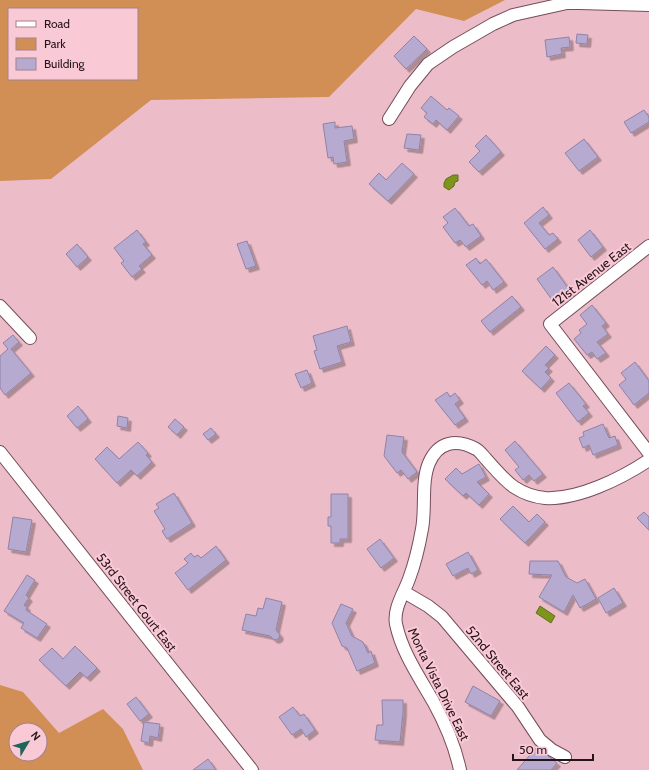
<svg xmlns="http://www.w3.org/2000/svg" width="649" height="770" viewBox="0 0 649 770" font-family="Cabin,sans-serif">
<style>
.green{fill:#d18f55;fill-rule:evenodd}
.water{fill:#7d951c;stroke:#636f1b}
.building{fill:#b7aad1;stroke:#9082a8;filter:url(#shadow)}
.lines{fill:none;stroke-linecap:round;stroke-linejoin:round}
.street-casing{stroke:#764d59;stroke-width:14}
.street{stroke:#fff;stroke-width:12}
.labels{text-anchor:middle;stroke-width:4;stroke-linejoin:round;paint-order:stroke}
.street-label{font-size:13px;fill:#25151a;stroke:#fac9d6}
</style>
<defs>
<filter id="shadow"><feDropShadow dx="3.5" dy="3.5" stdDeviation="0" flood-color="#0004"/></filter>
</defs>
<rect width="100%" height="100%" fill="#ecbdc9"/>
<g class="green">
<path d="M 0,0 L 505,0 L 464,21 L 416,9 L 329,97 L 151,100 L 51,179 L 0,181 ZM 9,9 L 137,9 L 137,79 L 9,79 Z"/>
<path d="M 0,685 L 23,692 L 59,733 L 103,709 L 123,729 L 143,770 L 0,770 ZM 16,730 L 40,730 L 40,754 L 16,754 Z"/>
</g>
<g class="water">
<path d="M 453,175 L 458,175 L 458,181 L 455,182 L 454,186 L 449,190 L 444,187 L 444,183 L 446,179 Z"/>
<path d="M 540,606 L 555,616 L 551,623 L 536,613 Z"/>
</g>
<g class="building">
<path d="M 577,34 L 588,35 L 587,44 L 576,43 Z"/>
<path d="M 414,36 L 427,49 L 406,69 L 394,56 Z"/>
<path d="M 569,37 L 570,47 L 561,48 L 562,54 L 547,57 L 545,40 Z"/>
<path d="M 431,96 L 447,110 L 449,108 L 459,116 L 447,130 L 436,120 L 433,124 L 424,117 L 427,113 L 421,108 Z"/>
<path d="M 644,110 L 649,117 L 649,122 L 631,133 L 624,122 Z"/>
<path d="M 335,122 L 335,128 L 352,126 L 354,139 L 344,141 L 347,162 L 334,164 L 333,157 L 328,158 L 323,124 Z"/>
<path d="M 407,134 L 421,135 L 419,150 L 404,148 Z"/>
<path d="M 486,135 L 501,152 L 479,172 L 469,162 L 480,151 L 475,146 Z"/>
<path d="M 584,139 L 598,157 L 579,171 L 565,153 Z"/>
<path d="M 402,163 L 414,174 L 388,201 L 369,184 L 379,173 L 386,180 Z"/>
<path d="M 543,207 L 549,215 L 539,223 L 549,235 L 553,233 L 558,239 L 545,249 L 524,223 Z"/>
<path d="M 455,208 L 469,226 L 473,224 L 481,236 L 466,247 L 460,240 L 455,243 L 443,227 L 448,223 L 443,217 Z"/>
<path d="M 137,230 L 146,242 L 143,244 L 152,255 L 139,266 L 142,269 L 132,277 L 121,263 L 124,261 L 114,248 Z"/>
<path d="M 590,230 L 603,247 L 591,257 L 578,240 Z"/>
<path d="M 247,241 L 256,266 L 246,269 L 237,244 Z"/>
<path d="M 77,244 L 88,257 L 77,267 L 66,254 Z"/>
<path d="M 476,258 L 480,264 L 486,259 L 504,282 L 493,290 L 487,281 L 482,285 L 466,265 Z"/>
<path d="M 553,267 L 571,292 L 555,304 L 537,279 Z"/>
<path d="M 512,296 L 521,307 L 490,332 L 481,321 Z"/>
<path d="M 592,305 L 606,323 L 602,326 L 608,334 L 597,342 L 606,353 L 597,359 L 592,352 L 587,355 L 574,339 L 581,333 L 579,330 L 587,324 L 580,315 Z"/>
<path d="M 347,326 L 351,342 L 337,346 L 342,362 L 320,369 L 314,351 L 317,350 L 313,336 Z"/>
<path d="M 13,335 L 19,342 L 11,349 L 31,373 L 5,395 L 0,388 L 0,356 L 8,349 L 3,343 Z"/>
<path d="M 546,346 L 555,355 L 545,365 L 549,368 L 545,372 L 551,378 L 541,389 L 522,371 Z"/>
<path d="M 635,362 L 649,381 L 649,393 L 634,405 L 619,385 L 626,379 L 621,373 Z"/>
<path d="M 307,370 L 312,383 L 301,388 L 295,374 Z"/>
<path d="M 569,383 L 586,404 L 583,406 L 589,413 L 578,422 L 556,393 Z"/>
<path d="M 447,392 L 450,397 L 455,393 L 460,400 L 455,404 L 465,418 L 455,425 L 435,400 Z"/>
<path d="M 78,406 L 88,419 L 77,428 L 67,416 Z"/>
<path d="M 118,416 L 128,418 L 127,428 L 117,426 Z"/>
<path d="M 175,419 L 184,427 L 177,435 L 168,427 Z"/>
<path d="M 603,424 L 609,438 L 615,436 L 618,445 L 593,455 L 589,445 L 583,448 L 579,438 L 584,436 L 583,432 Z"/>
<path d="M 211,428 L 216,434 L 208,440 L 203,434 Z"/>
<path d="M 387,435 L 404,437 L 402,452 L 417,472 L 408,479 L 401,470 L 397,473 L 384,456 Z"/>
<path d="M 515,441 L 543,474 L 534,481 L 529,475 L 523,480 L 515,470 L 519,467 L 505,450 Z"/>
<path d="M 138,442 L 148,453 L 146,455 L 152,462 L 137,476 L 131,470 L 117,483 L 95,459 L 107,447 L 119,459 Z"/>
<path d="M 479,464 L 486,477 L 477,482 L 489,494 L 479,505 L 466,493 L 463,496 L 445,479 L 456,468 L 462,474 Z"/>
<path d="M 174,493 L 192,523 L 167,539 L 162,531 L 165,529 L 154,511 L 159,508 L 156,504 Z"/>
<path d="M 331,494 L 348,494 L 348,539 L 340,539 L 340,543 L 331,543 L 331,526 L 328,526 L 328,517 L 331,517 Z"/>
<path d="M 513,506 L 529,522 L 537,514 L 545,522 L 525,543 L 500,519 Z"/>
<path d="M 644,512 L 649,517 L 649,530 L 637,518 Z"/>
<path d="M 13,517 L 32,520 L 26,552 L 8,549 Z"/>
<path d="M 380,539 L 394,558 L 381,568 L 367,549 Z"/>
<path d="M 216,546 L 226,560 L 188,590 L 175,573 L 188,563 L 184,559 L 191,553 L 194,557 L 198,555 L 201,558 Z"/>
<path d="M 468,552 L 478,570 L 471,574 L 468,568 L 453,576 L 446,564 Z"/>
<path d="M 530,561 L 558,561 L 566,577 L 577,583 L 585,579 L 596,599 L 580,608 L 573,595 L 564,612 L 539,597 L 552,575 L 529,574 Z"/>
<path d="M 27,575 L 35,580 L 26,595 L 29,598 L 24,605 L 27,607 L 26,610 L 47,624 L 37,638 L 21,628 L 24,623 L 4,611 Z"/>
<path d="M 614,588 L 623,603 L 606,613 L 598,598 Z"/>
<path d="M 266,598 L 282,602 L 276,630 L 280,635 L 279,638 L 276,640 L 273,639 L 270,636 L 242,630 L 246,614 L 256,616 L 258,608 L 263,609 Z"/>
<path d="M 341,604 L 353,609 L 346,623 L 352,636 L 363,642 L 368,653 L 371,651 L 375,663 L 357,671 L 347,648 L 342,646 L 332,623 Z"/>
<path d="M 75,646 L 97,668 L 87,678 L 80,672 L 66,686 L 39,660 L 52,648 L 63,659 Z"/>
<path d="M 473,686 L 500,701 L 491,716 L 465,702 Z"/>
<path d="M 136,697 L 149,714 L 140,721 L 127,704 Z"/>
<path d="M 382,700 L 403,700 L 403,713 L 400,742 L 375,740 L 377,725 L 383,725 Z"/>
<path d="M 293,707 L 300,716 L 304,714 L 315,730 L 306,737 L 301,729 L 292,735 L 279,717 Z"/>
<path d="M 144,722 L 160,724 L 158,738 L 150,736 L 149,743 L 141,741 Z"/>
<path d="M 537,747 L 557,763 L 551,770 L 517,770 Z"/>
<path d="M 208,759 L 216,770 L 193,770 Z"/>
</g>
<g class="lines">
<defs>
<g id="street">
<path d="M 389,119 L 410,86 L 428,64 L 453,47 L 493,24 L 513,15 L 567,3 L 580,3 L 649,5"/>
<path d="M 649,246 L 550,324 L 649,453"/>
<path d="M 0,306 L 30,338"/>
<path d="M 0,452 L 252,770"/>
<path d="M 404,592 L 428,606 L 442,617 L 518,707 L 540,740 L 552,750 L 565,757"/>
<path d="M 460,770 C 455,746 446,725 434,703 C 420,678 402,653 396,624 C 393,609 404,593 409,579 C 415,563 419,546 422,529 C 426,508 421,482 429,463 C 438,442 456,438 476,449 C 480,451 483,456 486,459 C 495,469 504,480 514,487 C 523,493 535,497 545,498 C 578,500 622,478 649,460"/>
</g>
</defs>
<use href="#street" class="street-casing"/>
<use href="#street" class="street"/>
</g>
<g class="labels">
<g class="street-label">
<text transform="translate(591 274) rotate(-38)" y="5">121st Avenue East</text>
<text transform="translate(137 602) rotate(52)" y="5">53rd Street Court East</text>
<text transform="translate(498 662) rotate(50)" y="5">52nd Street East</text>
<text transform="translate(439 684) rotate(64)" y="5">Monta Vista Drive East</text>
</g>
</g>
<rect x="8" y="8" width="130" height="72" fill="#fac9d6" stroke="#a5818b"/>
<rect x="16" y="21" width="20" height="6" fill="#ffffff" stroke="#a5818b"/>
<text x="44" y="28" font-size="12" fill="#25151a">Road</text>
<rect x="16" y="38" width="20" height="12" fill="#d18f55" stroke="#a5818b"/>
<text x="44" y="48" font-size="12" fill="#25151a">Park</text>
<rect x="16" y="58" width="20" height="12" fill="#b7aad1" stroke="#a5818b"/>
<text x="44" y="68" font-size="12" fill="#25151a">Building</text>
<g transform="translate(28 742) rotate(52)"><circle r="19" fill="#fac9d6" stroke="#a5818b"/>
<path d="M0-3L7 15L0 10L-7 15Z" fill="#1e665b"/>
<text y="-6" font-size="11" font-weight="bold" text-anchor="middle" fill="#25151a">N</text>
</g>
<path d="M513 754v6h80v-6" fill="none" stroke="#25151a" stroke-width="2"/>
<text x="519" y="754" font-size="12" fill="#25151a" stroke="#fac9d6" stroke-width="3" paint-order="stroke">50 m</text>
</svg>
